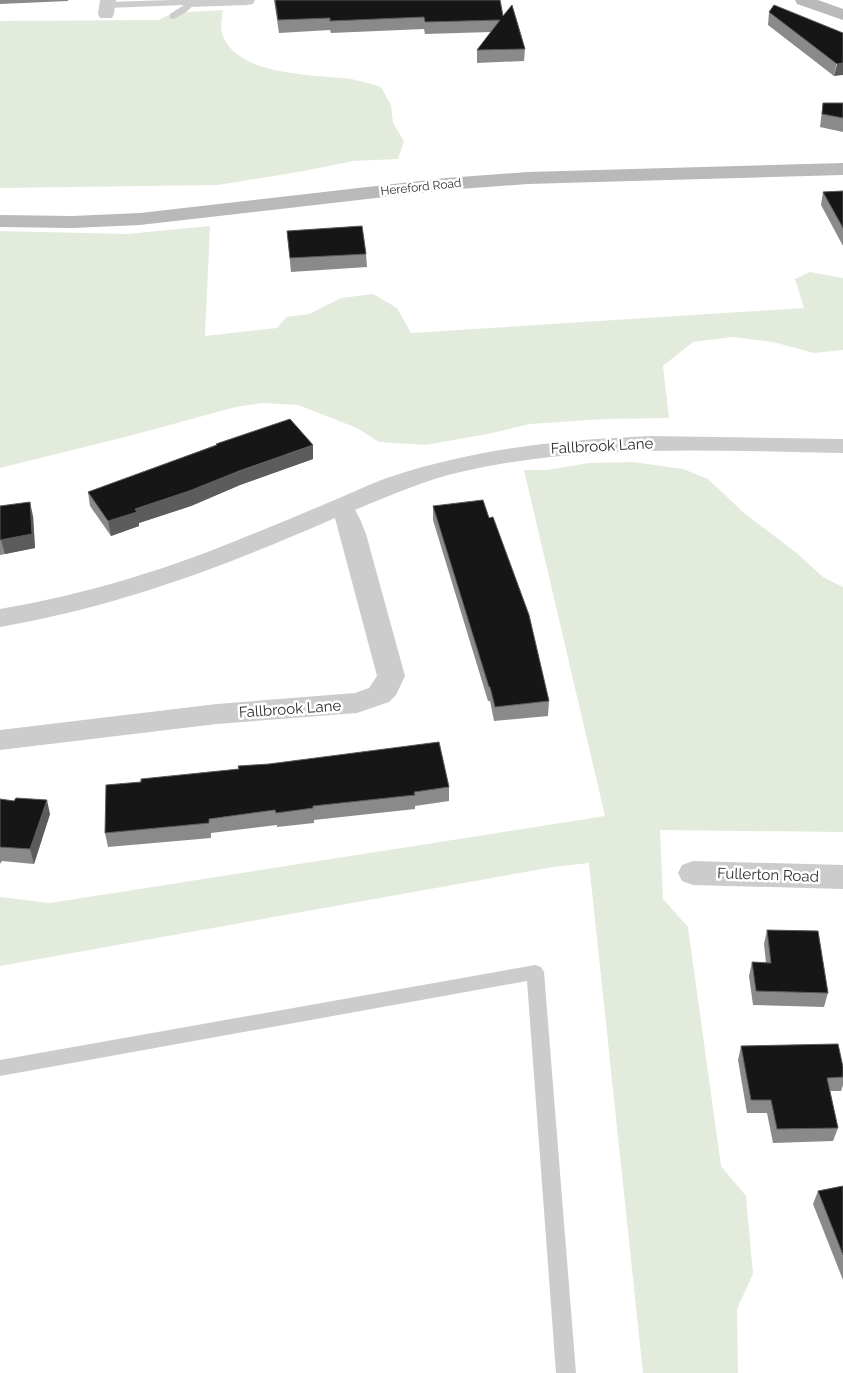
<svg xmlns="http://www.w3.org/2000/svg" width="843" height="1373" viewBox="0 0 843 1373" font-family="Raleway,sans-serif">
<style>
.green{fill:#e3ecdc}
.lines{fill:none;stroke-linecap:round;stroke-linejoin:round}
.lane{fill:#ccc;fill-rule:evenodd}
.street{fill:#ccc;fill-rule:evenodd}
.secondary{fill:#b9b9b9;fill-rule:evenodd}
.wall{fill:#8a8a8a}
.shaded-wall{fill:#5c5c5c}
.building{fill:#161616;stroke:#5c5c5c}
.labels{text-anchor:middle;stroke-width:5;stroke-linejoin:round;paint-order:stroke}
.far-street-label{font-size:12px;fill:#2f2f2f;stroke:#fff}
.street-label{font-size:15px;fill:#2f2f2f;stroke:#fff}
</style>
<rect width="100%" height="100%" fill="#fff"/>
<g class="green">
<path d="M 223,10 C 222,17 220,27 222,33 C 235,77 315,74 351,79 C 361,81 371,84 381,87 L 391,105 L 393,123 L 404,141 L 398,159 L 353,161 L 304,171 L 218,185 L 0,188 L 0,21 L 158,20 L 173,13 Z"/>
<path d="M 210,226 L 205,336 L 277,328 L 286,317 L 309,314 L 341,298 L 373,294 L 397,308 L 411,333 L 804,308 L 795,279 L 810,272 L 843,278 L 843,350 L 814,353 L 773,342 L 733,337 L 693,342 L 663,366 L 669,418 L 605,419 L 530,424 L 488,434 L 425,445 L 379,442 L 357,428 L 298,405 L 262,403 L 236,407 L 129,436 L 0,468 L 0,231 L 127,234 Z"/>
<path d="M 634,462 L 683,469 L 708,479 L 743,512 L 799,555 L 823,577 L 843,587 L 843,832 L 660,830 L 663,899 L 688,927 L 721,1166 L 746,1196 L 753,1274 L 737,1309 L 738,1373 L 643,1373 L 589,863 L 553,867 L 0,966 L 0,897 L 50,903 L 605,816 L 524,470 L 547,470 L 589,463 Z"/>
</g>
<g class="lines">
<g class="lane">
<path d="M 171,0 L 196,0 C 192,9 183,15 173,19 L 170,18 L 170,14 L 184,5 L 107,8 L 102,5 L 107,2 Z"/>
<path d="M 535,965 L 541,967 L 544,972 L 576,1373 L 556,1373 L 527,981 L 0,1076 L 0,1060 Z"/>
</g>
<g class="street">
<path d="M 100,0 L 116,0 L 114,14 L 112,18 L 100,18 L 98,14 Z"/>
<path d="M 184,0 L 255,0 L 253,4 L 247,5 L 191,7 L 185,6 L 183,2 Z"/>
<path d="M 650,436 L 843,439 L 843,453 C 717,451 589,443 465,471 C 427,479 391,495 355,510 L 360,519 L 366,534 L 405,676 L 396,695 L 389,702 L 357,713 L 217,724 L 0,750 L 0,730 L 217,704 L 355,693 L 369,688 L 377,676 L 335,518 C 223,567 121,606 0,627 L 0,609 C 87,594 169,569 250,535 C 281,523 313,509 344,496 C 360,489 377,481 393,476 C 479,448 561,440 650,436 Z"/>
<path d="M 693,861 L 843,865 L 843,889 L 693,885 L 682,881 L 678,873 L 682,865 Z"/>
</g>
<g class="secondary">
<path d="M 795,0 L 818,0 L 843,9 L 843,20 L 797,4 Z"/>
<path d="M 843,163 L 843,175 L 528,184 L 446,190 L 140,225 L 72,228 L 0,227 L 0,215 L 72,216 L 140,213 L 446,178 L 528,172 Z"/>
</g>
</g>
<g class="wall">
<path d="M 0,0 L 68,0 L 68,1 L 0,4 Z"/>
<path d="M 274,0 L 500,0 L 503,16 L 525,49 L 524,61 L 477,63 L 477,50 L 491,32 L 425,34 L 424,29 L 331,33 L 330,30 L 279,33 Z"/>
<path d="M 769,12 L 843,33 L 834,76 L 768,25 Z"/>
<path d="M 823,103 L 843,103 L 843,132 L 820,127 Z"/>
<path d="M 843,191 L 843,246 L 821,205 L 823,192 Z"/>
<path d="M 287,231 L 366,254 L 367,267 L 291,272 Z"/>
<path d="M 216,444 L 313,459 L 240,485 L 191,506 L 139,523 L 139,526 L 111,536 L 90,506 L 88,492 L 216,445 Z"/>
<path d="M 0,506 L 33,516 L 35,548 L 0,555 Z"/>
<path d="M 433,506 L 549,701 L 548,716 L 494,721 L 490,701 L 488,701 L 433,520 Z"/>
<path d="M 449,787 L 449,801 L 415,806 L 415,809 L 314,820 L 314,823 L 277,827 L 277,825 L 211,833 L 211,838 L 108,847 L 105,833 Z"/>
<path d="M 0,799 L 50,814 L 34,864 L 2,861 L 0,864 Z"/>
<path d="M 767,930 L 828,993 L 824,1007 L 753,1005 L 749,976 L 752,962 L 766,963 L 764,944 Z"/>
<path d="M 741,1046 L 843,1067 L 843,1085 L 841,1091 L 830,1091 L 838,1128 L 833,1141 L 773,1143 L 767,1113 L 747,1113 L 738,1060 Z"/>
<path d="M 843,1186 L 843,1280 L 813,1204 L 818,1191 Z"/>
</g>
<g class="shaded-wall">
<path d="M 843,63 L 843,75 L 834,76 L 837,64 Z"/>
<path d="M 313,445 L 313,459 L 240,485 L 191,506 L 139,523 L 139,526 L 111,536 L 108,521 L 135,509 Z"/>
<path d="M 30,502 L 33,516 L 35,548 L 5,554 L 1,540 Z"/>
<path d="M 47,800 L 50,814 L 34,864 L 30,849 Z"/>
</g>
<g class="building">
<path d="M 275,0 L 500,0 L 503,16 L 512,5 L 525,49 L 477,50 L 500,20 L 425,22 L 424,17 L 330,21 L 330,18 L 278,20 Z"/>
<path d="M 774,5 L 843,33 L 843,63 L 837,64 L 769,12 Z"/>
<path d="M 823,103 L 843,103 L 843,118 L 822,114 Z"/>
<path d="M 843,191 L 843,228 L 823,192 Z"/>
<path d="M 362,226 L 366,254 L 290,258 L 287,231 Z"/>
<path d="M 290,419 L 313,445 L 239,471 L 189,491 L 135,509 L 137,512 L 108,521 L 88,492 L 217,445 L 216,444 Z"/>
<path d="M 483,500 L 489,518 L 493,517 L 529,615 L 549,701 L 495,707 L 490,687 L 489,687 L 433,506 Z"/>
<path d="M 30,502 L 32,534 L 0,540 L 0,506 Z"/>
<path d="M 439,742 L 449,787 L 414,792 L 415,795 L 313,806 L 313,808 L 276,813 L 275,810 L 209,819 L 209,823 L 105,833 L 106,785 L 141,782 L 141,779 L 239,769 L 238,766 L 269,764 Z"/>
<path d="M 16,798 L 47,800 L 30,849 L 0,847 L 0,799 L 14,801 Z"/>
<path d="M 767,930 L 818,931 L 828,993 L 756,991 L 752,962 L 771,963 Z"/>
<path d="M 838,1044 L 843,1067 L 843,1077 L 827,1078 L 838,1128 L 777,1129 L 771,1100 L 751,1100 L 741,1046 Z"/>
<path d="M 843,1186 L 843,1255 L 818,1191 Z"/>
</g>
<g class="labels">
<g class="far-street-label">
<text transform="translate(421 187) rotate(-6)" y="4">Hereford Road</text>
</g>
<g class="street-label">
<text transform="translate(602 446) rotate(-3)" y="5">Fallbrook Lane</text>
<text transform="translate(290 709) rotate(-4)" y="5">Fallbrook Lane</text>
<text transform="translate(768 875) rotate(2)" y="5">Fullerton Road</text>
</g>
</g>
</svg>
